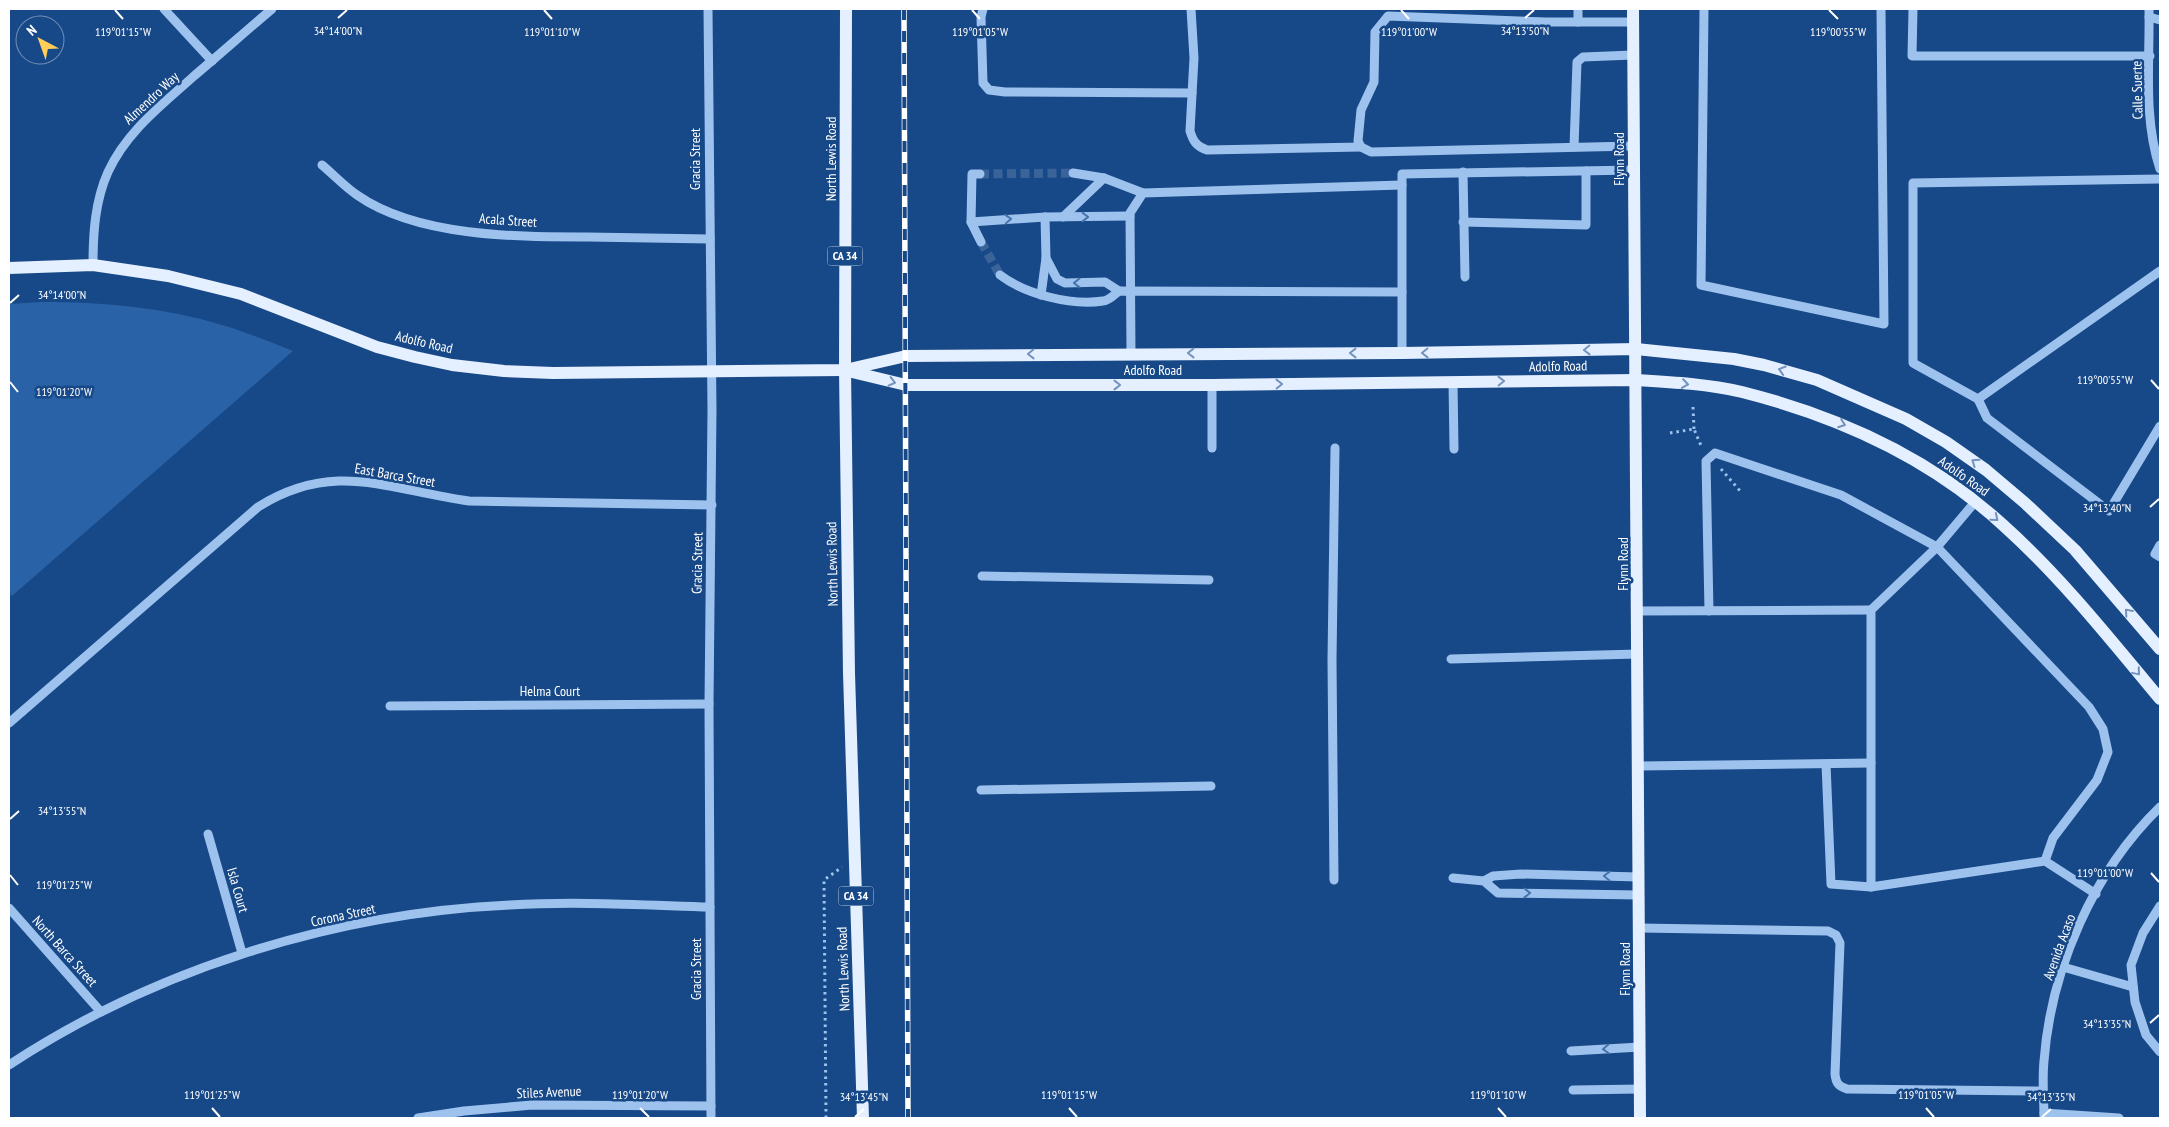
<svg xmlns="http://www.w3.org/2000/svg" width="2169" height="1127" viewBox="0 0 2169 1127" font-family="'PT Sans Narrow',sans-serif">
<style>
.green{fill:#2962a6}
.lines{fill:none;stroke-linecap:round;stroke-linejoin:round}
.minor-tunnel{stroke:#3a6399;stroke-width:9;stroke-dasharray:9 4.5;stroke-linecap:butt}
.path{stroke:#9dc2ee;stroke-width:3;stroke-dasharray:2.5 4;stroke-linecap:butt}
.minor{stroke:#9dc2ee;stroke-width:9}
.major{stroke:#e4efff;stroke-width:12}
.rail-casing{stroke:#fff;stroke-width:5.5}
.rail{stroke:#174887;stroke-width:4;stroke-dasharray:11;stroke-linecap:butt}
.oneway{stroke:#4673ab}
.oneway2{stroke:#7393bd}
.ticks{fill:none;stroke:#fff;stroke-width:2}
.labels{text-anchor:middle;stroke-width:5;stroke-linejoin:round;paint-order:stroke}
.shield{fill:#174887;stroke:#b9c8db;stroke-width:1}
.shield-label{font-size:12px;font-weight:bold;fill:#fff}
.street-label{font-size:14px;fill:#fff;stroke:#174887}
.ticks-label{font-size:12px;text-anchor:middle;fill:#fff;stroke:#174887;stroke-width:5;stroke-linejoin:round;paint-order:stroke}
</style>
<rect width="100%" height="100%" fill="#174887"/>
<path class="green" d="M 41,302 C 102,302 163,307 222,325 C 246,332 270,342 293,351 L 12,596 L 9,593 L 9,304 Z"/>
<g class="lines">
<g class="minor-tunnel">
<path d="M 980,174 L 1073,173"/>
<path d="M 981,242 L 1000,275"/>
</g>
<g class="path">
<path d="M 1693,407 L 1694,429"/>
<path d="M 1670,433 L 1694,429 L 1702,448"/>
<path d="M 1721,469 L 1741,492"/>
<path d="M 826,1118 L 824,880 L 842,867"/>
</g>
<g class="minor">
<path d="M 164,9 L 212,61"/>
<path d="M 708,9 L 712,410 L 709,704 L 711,1118"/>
<path d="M 983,9 L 981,17 L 983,83 L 989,90 L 1005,92 L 1192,93"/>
<path d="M 1191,9 L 1194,58 L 1190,131 C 1193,141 1196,146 1207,150 L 1361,147"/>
<path d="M 1578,9 L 1578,22"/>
<path d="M 1704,9 L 1701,285 L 1884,324 L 1881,9"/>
<path d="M 1913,9 L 1912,56 L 2150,56"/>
<path d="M 2149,9 C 2150,62 2143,118 2160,169"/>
<path d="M 2149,17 L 2160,20"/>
<path d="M 1633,22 L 1546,22 L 1388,16 L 1375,32 L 1374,82 L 1361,110 L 1358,141 L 1361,147 L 1371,152 L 1634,146"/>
<path d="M 1574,147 L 1577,62 L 1583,57 L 1633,55"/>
<path d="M 322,165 C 334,175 344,186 357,195 C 417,237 517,237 588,237 C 629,238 669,238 710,239"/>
<path d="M 1463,172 L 1465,277"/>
<path d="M 1073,173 L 1104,178 L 1143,193"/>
<path d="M 980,174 L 972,174 L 971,222 L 981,242"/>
<path d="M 2160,179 L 1913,183 L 1913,363 L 1978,399 L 2160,271"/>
<path d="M 1063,217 L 1104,178"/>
<path d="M 971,222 L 1045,217"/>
<path d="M 1463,222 L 1586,225 L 1586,171"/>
<path d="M 1046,258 L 1057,279 L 1065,283 L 1105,282 L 1119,291"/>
<path d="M 93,265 C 93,233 95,201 108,172 C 127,131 162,105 194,76 C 220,54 246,31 272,9"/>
<path d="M 1000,275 C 1025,294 1071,306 1103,301 C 1109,301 1115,294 1119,291 L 1402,292"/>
<path d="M 1041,295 L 1046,258 L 1045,217 L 1130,216"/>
<path d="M 1131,353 L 1130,213 L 1143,193 L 1402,185"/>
<path d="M 1402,353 L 1402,174 L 1634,170"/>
<path d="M 1453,382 L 1454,449"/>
<path d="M 1978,399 L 1987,418 L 2109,511 L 2160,426"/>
<path d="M 1212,448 L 1212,385"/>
<path d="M 2160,545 L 2155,554 L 2160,557"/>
<path d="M 982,576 L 1209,580"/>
<path d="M 1638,611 L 1871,610"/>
<path d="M 1709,611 L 1706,461 L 1715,453 L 1841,495 L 1937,547 L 1975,502"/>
<path d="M 1451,659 L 1638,654"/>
<path d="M 390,706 L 709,704"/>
<path d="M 9,723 L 258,507 C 335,459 388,490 469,501 L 712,505"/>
<path d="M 1826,764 L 1831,884 L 1871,887"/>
<path d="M 1639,766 L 1871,763"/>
<path d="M 981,790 L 1211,786"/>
<path d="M 208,834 L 242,953"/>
<path d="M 2045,861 L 1871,887 L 1871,610 L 1937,547 L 2089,707 L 2103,729 L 2108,752 L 2097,780 L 2053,838 L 2045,861 L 2096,894"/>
<path d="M 1453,878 L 1484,881 L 1498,893 L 1639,895"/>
<path d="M 1334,880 L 1332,660 L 1335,448"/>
<path d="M 1484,881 L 1493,876 L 1521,874 L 1639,877"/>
<path d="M 2160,906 L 2143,933 L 2131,965 L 2135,1002 L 2146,1035 L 2160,1052"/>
<path d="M 9,908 L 101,1012"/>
<path d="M 1640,928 L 1828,931 L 1836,935 L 1840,943 L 1835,1074 C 1836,1083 1838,1086 1847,1089 L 2043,1091"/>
<path d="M 2063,967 L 2133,987"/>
<path d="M 1571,1051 L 1640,1047"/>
<path d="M 9,1065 C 155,969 335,913 510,905 C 576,901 643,905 710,907"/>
<path d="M 1573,1090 L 1641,1089"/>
<path d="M 2044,1113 L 2119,1118"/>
<path d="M 418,1118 L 464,1111 L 532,1105 L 711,1106"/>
<path d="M 2044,1118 C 2044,1099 2042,1080 2044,1061 C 2051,969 2093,872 2160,807"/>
</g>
<g class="major">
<path d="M 846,9 L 845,370 L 849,673 L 863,1118"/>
<path d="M 1633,9 L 1640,1118"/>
<path d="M 9,268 L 93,265 L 168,276 L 241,294 L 377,347 L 415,357 L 452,365 L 504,371 L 553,373 L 845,370 L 906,356 L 1402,353 L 1636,349 L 1734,359 L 1764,365 L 1817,380 L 1906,419 L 1946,442 L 1986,470 L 2025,503 L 2075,550 L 2160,649"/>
<path d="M 848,371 L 906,385 L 1212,385 L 1637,380 C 1671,382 1708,384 1742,392 C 1837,416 1930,458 2003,525 C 2061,577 2110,639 2160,699"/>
</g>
<defs>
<path id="rail" d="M 904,9 L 908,1118"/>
</defs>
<use href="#rail" class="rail-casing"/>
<use href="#rail" class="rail"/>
</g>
<defs><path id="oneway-chevron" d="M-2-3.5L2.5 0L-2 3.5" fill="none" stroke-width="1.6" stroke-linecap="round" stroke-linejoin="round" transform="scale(1.25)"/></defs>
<g class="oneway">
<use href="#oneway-chevron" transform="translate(1085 217)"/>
<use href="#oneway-chevron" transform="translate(1008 219) rotate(-4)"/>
<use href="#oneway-chevron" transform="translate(1077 283) rotate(179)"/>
<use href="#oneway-chevron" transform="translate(1607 876) rotate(-179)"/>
<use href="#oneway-chevron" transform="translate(1527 893) rotate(1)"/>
<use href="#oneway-chevron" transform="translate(1606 1049) rotate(177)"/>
</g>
<g class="oneway2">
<use href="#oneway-chevron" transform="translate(1587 350) rotate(179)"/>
<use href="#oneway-chevron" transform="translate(1191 353) rotate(-180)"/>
<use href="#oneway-chevron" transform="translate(1353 353) rotate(-180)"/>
<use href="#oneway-chevron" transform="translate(1425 353) rotate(179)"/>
<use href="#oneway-chevron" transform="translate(1031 354) rotate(179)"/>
<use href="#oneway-chevron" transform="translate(1782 370) rotate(-163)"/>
<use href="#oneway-chevron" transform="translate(1501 381) rotate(-1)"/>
<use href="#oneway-chevron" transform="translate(892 382) rotate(14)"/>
<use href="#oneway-chevron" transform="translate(1279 384) rotate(-1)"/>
<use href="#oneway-chevron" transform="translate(1685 384) rotate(8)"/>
<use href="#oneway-chevron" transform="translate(1117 385)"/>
<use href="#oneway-chevron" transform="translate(1842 424) rotate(20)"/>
<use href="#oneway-chevron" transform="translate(1975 462) rotate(-145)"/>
<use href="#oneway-chevron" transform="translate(1995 518) rotate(39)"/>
<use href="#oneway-chevron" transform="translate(2128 612) rotate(-131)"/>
<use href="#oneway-chevron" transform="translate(2137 672) rotate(50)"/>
</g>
<path class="ticks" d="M 115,10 L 123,19M 544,10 L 552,19M 972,10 L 980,19M 1401,10 L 1409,19M 1829,10 L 1838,19M 338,18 L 347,10M 1525,18 L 1534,10M 10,303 L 19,295M 2151,380 L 2159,389M 10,382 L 18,392M 2150,507 L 2159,499M 10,819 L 19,811M 2151,873 L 2159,882M 10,875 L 18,885M 2150,1023 L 2159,1015M 212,1108 L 220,1117M 640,1108 L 649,1117M 1069,1108 L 1077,1117M 1498,1108 L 1506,1117M 1926,1108 L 1934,1117M 855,1117 L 864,1109M 2042,1117 L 2051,1109"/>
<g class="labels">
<g class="shield">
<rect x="827.5" y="246.5" width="35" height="19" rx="4"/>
<rect x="838.5" y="886.5" width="35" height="19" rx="4"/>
</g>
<g class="shield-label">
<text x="845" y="260">CA 34</text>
<text x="856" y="900">CA 34</text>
</g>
<g class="street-label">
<text transform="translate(2137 90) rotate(-91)" y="5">Calle Suerte</text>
<text transform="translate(151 98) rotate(-43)" y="5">Almendro Way</text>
<text transform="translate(695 159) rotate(-90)" y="5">Gracia Street</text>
<text transform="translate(831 159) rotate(-90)" y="5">North Lewis Road</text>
<text transform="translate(1619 159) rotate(-90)" y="5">Flynn Road</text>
<text transform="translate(508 220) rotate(4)" y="5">Acala Street</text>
<text transform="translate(424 342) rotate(13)" y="5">Adolfo Road</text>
<text transform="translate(1558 366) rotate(-1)" y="5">Adolfo Road</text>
<text x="1153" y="375">Adolfo Road</text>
<text transform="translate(395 475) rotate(10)" y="5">East Barca Street</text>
<text transform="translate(1964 476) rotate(35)" y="5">Adolfo Road</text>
<text transform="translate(697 563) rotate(-89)" y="5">Gracia Street</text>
<text transform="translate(832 564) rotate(-91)" y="5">North Lewis Road</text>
<text transform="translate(1623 564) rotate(-90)" y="5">Flynn Road</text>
<text x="550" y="696">Helma Court</text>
<text transform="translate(238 890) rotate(74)" y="5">Isla Court</text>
<text transform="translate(343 915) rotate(-12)" y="5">Corona Street</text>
<text transform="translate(2059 947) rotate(-70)" y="5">Avenida Acaso</text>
<text transform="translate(65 951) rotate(48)" y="5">North Barca Street</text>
<text transform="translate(696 969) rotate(-90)" y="5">Gracia Street</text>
<text transform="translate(843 969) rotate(-92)" y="5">North Lewis Road</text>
<text transform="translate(1625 969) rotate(-90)" y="5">Flynn Road</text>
<text transform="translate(549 1092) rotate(-2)" y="5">Stiles Avenue</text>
</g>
</g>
<g class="ticks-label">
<text x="338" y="35">34°14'00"N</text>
<text x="1525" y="35">34°13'50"N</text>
<text x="123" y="36">119°01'15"W</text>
<text x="552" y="36">119°01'10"W</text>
<text x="980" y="36">119°01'05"W</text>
<text x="1409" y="36">119°01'00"W</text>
<text x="1838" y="36">119°00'55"W</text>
<text x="62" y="299">34°14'00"N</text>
<text x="2105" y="384">119°00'55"W</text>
<text x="64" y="396">119°01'20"W</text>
<text x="2107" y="512">34°13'40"N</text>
<text x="62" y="815">34°13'55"N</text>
<text x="2105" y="877">119°01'00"W</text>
<text x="64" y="889">119°01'25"W</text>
<text x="2107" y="1028">34°13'35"N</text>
<text x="212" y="1099">119°01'25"W</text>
<text x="640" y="1099">119°01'20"W</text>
<text x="1069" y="1099">119°01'15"W</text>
<text x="1498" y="1099">119°01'10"W</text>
<text x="1926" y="1099">119°01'05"W</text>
<text x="864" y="1101">34°13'45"N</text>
<text x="2051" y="1101">34°13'35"N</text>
</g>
<rect width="2169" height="1127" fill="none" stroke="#ffffff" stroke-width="20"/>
<g transform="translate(40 40) rotate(319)"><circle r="24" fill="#174887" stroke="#7491b7"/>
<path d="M0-4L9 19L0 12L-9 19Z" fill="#ffce5a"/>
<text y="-8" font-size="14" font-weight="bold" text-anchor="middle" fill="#ffffff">N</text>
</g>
</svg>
